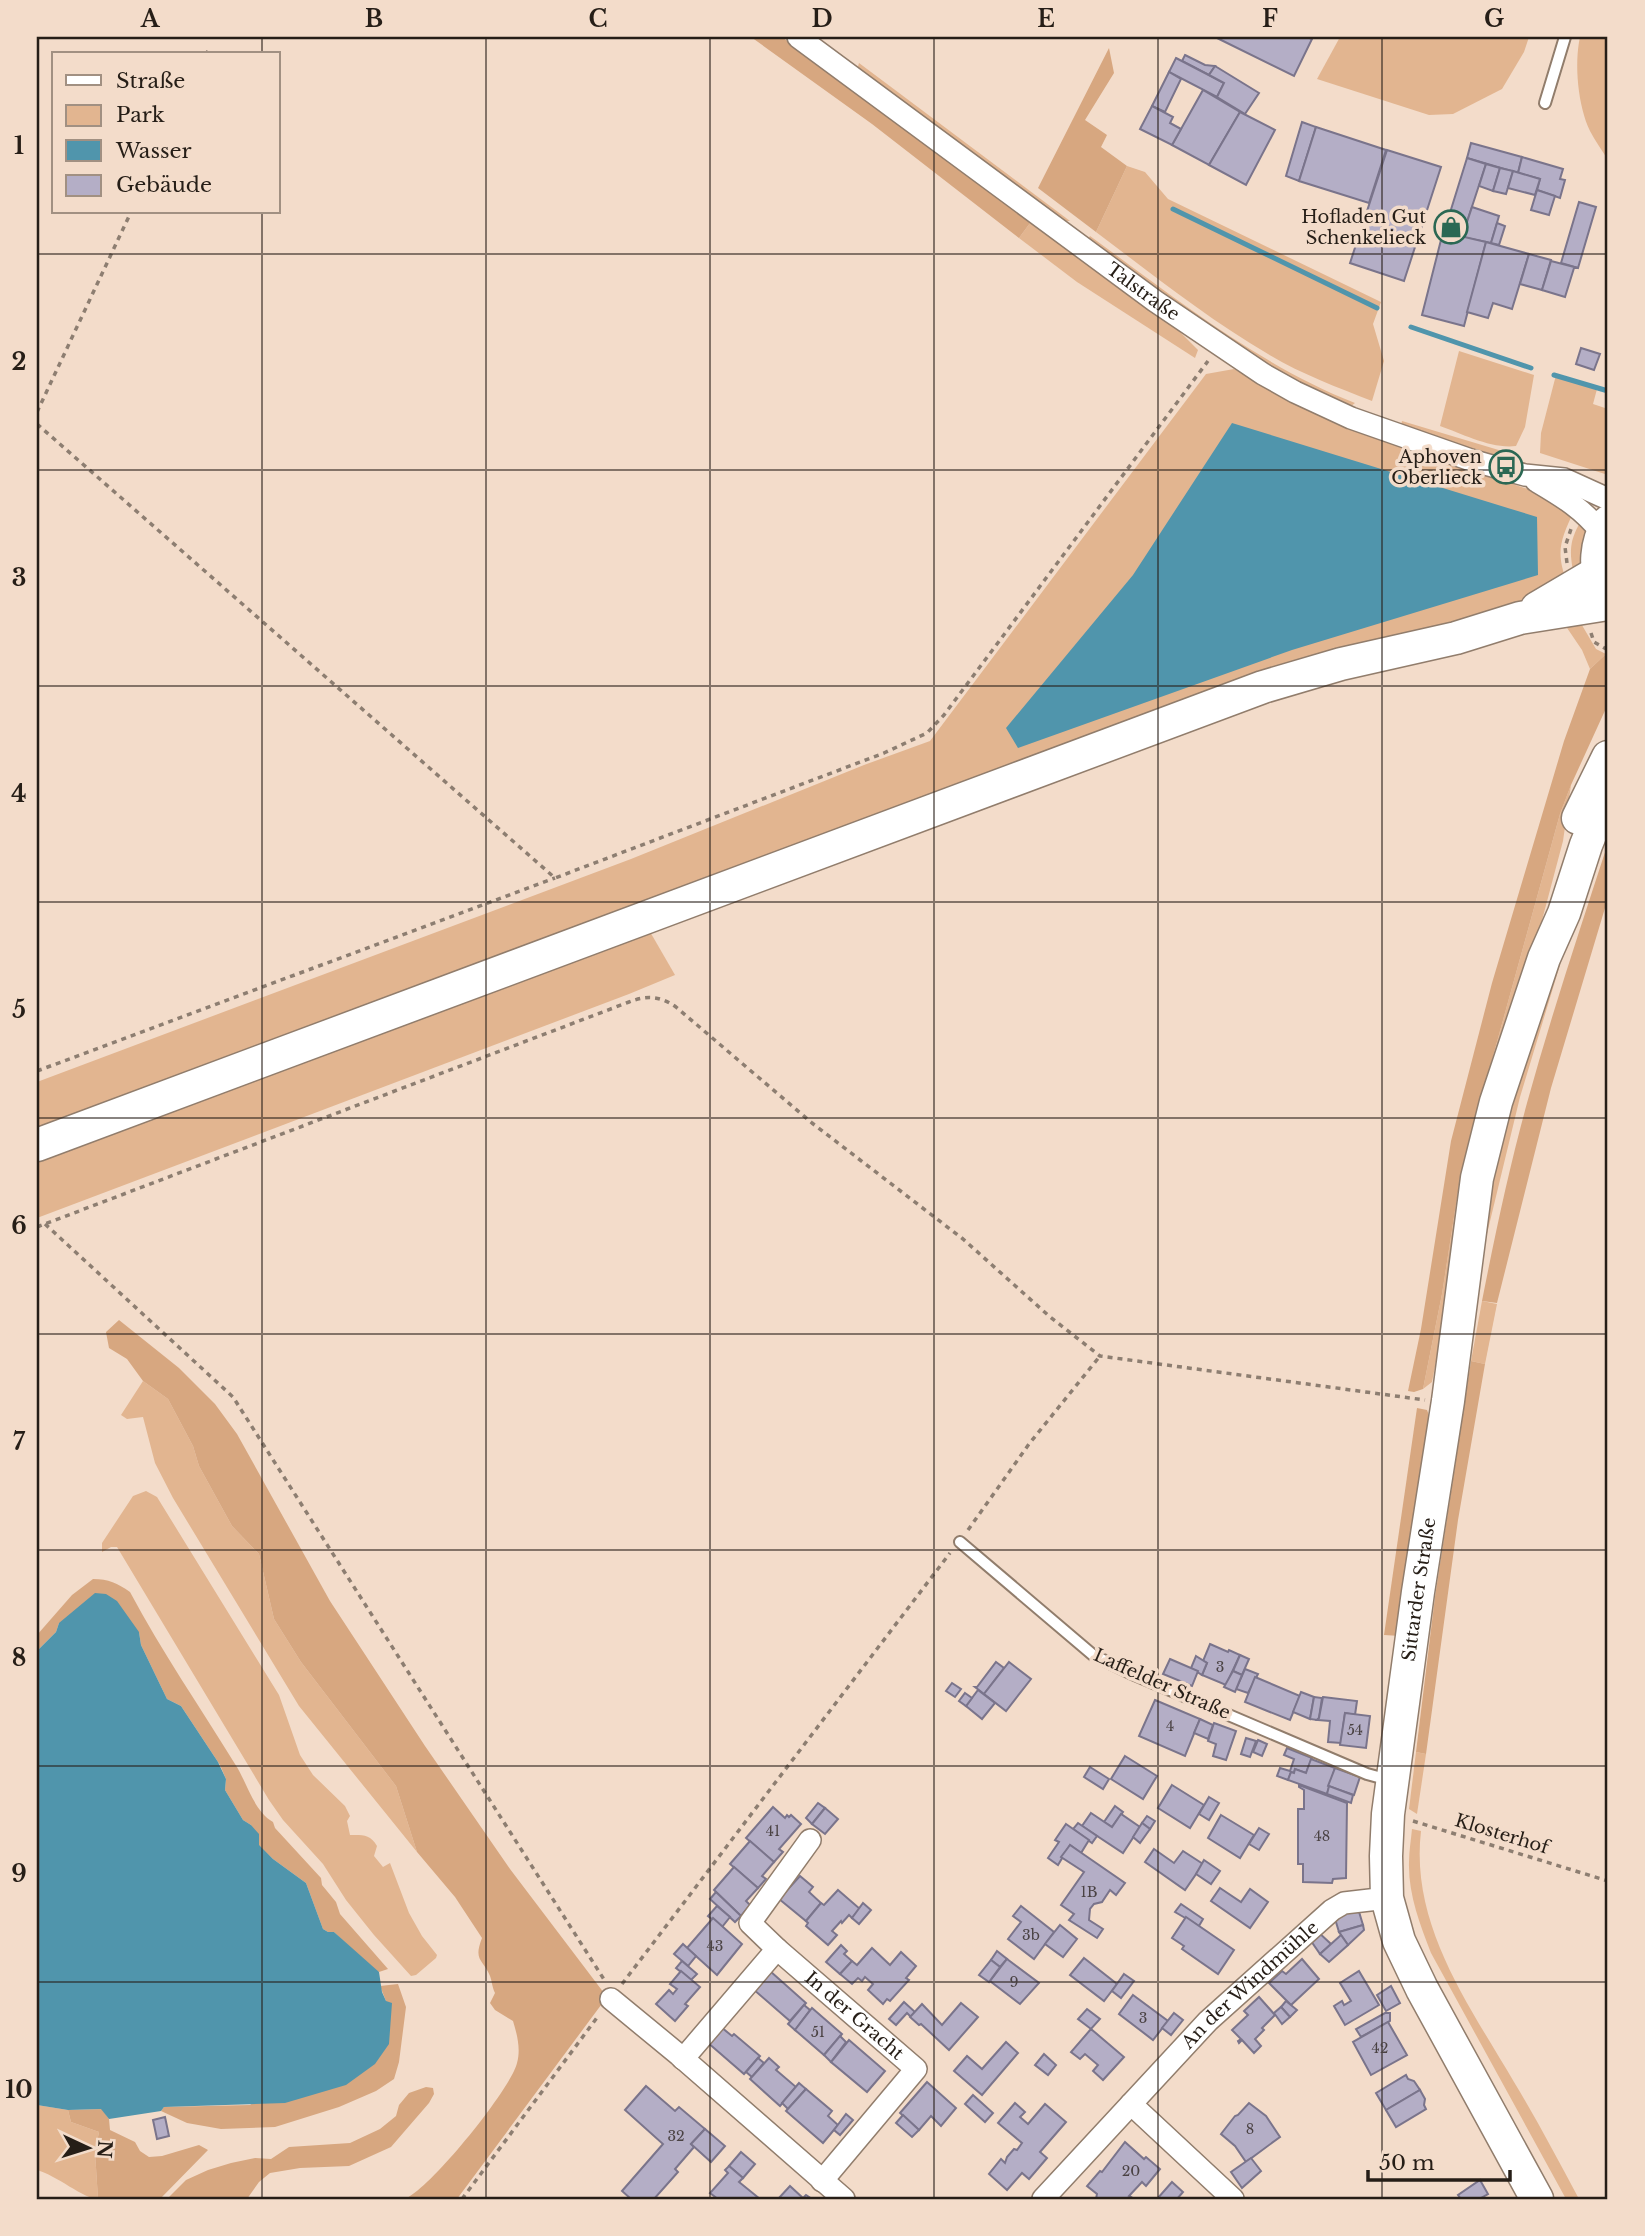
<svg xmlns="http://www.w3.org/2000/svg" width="1645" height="2236" viewBox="0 0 1645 2236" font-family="'Libre Baskerville',serif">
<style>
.green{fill:#e2b590}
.forest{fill:#d7a780}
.water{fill:#5095ac}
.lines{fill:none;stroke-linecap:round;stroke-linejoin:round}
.stream{stroke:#5095ac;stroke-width:5}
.building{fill:#b4aec6;stroke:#7a748b;stroke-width:2}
.service-casing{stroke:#917d6c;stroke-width:14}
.minor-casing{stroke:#917d6c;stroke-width:24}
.secondary-casing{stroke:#917d6c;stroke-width:35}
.path{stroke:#8d7e71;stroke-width:3.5;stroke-dasharray:5 5;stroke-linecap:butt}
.service{stroke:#fff;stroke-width:10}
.minor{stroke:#fff;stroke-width:21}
.secondary{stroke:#fff;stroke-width:32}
.grid{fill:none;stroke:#261e17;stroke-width:2;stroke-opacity:0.55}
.labels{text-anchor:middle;stroke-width:7;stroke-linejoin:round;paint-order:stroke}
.number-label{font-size:14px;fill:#4a4243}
.poi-label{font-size:18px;fill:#261e17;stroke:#f3dcca;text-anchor:end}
.street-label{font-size:18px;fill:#261e17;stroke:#f3dcca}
.neatline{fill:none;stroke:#261e17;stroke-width:2.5}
.grid-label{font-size:23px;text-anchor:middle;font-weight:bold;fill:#261e17}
</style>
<rect width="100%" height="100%" fill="#f3dcca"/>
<g class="green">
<path d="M 1340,37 L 1529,37 L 1524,52 L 1502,89 L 1453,114 L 1429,115 L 1317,79 Z"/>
<path d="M 1580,37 L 1608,37 L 1608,160 C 1602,150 1595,141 1590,131 C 1578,106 1574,64 1580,37 Z"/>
<path d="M 859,63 L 1070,221 L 1064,221 L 857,70 Z"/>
<path d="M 1127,166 L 1145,172 L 1168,199 L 1381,302 L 1373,324 L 1384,361 L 1372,401 C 1337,387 1301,374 1268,354 C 1208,319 1152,274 1096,232 Z"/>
<path d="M 1033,219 L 1168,320 L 1198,350 L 1195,358 L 1077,282 L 1019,238 Z"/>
<path d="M 1090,236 C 1174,297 1258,365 1355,403 L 1350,407 C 1254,366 1171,301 1088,239 Z"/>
<path d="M 1459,351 L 1534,375 L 1525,427 L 1516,446 C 1491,449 1463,434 1440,426 Z"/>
<path d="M 1234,369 L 1336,424 L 1440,460 L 1552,497 L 1574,511 C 1561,539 1555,552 1567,582 L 1520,604 L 37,1141 L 37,1082 L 631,859 L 864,765 L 930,741 L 1206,374 Z"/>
<path d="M 1556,375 L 1597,389 L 1593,404 L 1608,409 L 1608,475 L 1540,453 L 1541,433 Z"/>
<path d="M 1402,421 L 1512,454 L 1506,459 L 1420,434 L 1401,425 Z"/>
<path d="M 1582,519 C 1593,544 1588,554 1574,576 C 1569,551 1569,541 1582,519 Z"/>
<path d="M 1576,615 L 1596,649 L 1606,654 L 1590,669 L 1582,650 L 1561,619 Z"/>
<path d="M 1571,785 L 1563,841 L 1465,1211 L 1432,1382 L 1423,1389 L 1442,1294 L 1461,1172 L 1560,814 Z"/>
<path d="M 1589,869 L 1520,1097 L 1485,1242 L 1472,1308 C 1475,1285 1477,1262 1481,1239 C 1504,1112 1547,990 1589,869 Z"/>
<path d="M 649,930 L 675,975 L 629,994 L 37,1218 L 37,1162 Z"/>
<path d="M 1482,1301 L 1497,1304 L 1485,1364 L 1471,1361 Z"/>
<path d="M 143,1381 L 168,1399 L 193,1446 L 199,1466 L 232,1526 L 259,1554 L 274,1619 L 301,1662 L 396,1786 L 417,1852 L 299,1706 L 173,1498 L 155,1463 L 143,1417 L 127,1419 L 121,1415 Z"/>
<path d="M 146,1491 L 157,1497 L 279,1695 L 300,1755 L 313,1775 L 345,1806 L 350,1816 L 347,1821 L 350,1835 C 363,1835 370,1834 377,1846 L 374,1856 L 383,1867 L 390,1863 L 409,1913 L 422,1936 L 437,1955 L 436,1958 L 416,1975 L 411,1976 L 374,1935 L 346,1900 L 323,1864 L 283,1820 L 269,1800 L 117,1547 L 111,1547 L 102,1552 L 102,1543 L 133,1496 Z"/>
<path d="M 1416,1752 L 1426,1754 L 1417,1814 L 1409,1809 Z"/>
<path d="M 1412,1829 L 1421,1831 C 1410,1925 1469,2005 1514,2082 C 1537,2120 1558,2160 1579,2199 L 1566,2199 L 1431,1953 C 1420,1924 1408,1894 1409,1862 C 1409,1851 1411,1840 1412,1829 Z"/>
<path d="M 37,2105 L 68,2110 L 71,2122 L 99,2132 L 95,2152 L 98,2199 C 84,2199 56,2175 37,2170 Z"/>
</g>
<g class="forest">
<path d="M 751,37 L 782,37 L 903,128 L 1033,219 L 1019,238 L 872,124 Z"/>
<path d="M 1109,48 L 1114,73 L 1085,120 L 1107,135 L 1101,147 L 1127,166 L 1096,232 L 1038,188 Z"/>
<path d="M 1606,654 L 1608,657 L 1608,704 L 1571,785 L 1560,814 L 1461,1172 L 1442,1294 L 1423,1389 L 1414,1392 L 1408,1391 L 1421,1329 L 1451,1141 L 1492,983 L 1564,741 L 1590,669 Z"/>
<path d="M 1608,843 L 1608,898 L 1551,1088 L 1497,1303 L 1482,1301 C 1495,1235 1509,1168 1527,1103 C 1551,1016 1580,929 1608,843 Z"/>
<path d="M 119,1320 L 179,1368 L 215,1404 L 237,1434 L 330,1601 L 425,1746 L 510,1869 L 607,1997 L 457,2199 L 405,2199 C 430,2189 511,2089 517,2063 C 521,2049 517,2034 513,2021 L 495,2010 L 490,2003 L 495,1993 C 492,1987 492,1981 490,1976 C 483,1959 473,1961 482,1938 L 455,1897 L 417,1852 L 396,1786 L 301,1662 L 274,1619 L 259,1554 L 232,1526 L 199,1466 L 193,1446 L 168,1399 L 143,1381 L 127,1359 L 109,1348 L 106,1332 Z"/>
<path d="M 1471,1361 L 1485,1364 L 1458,1520 L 1426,1754 L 1416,1752 L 1435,1597 Z"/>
<path d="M 1417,1408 L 1427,1410 L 1431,1421 L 1400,1636 L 1384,1635 Z"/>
<path d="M 93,1579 C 109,1579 117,1583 130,1592 C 162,1652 200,1707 235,1764 C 248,1784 253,1810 273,1822 L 275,1828 L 321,1878 L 322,1885 L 336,1902 L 340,1914 L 388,1969 L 379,1972 L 373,1969 L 334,1932 L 328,1932 L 323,1929 L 306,1883 L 273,1859 L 258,1845 L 251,1825 L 243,1820 L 225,1790 L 226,1779 L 220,1765 L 181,1706 L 167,1699 L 141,1645 L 139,1632 L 59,1623 L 56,1632 L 37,1651 L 37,1635 L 72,1595 Z"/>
<path d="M 398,1984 L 406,2007 L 399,2062 L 394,2079 L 376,2091 L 339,2107 L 275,2127 L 221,2129 L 187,2123 L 161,2111 L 164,2107 L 250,2105 L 386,2001 L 380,1986 Z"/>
<path d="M 426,2087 L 433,2088 L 434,2094 L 429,2103 L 391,2147 L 349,2166 L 300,2168 L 270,2173 L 259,2182 L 247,2199 L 167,2199 L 186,2180 L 208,2170 L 231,2163 L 255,2158 L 271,2159 L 289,2147 L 350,2143 L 380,2129 L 396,2116 L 399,2105 L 409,2093 Z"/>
<path d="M 102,2109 L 109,2119 L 110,2130 L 135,2142 L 140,2151 L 149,2157 L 162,2156 L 199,2145 L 208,2150 L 160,2199 L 98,2199 L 95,2152 L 99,2132 L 71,2122 L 68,2110 Z"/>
</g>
<g class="water">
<path d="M 1232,423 L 1537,517 L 1538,575 L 1292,650 L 1018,748 L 1006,728 L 1133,575 Z"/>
<path d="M 95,1593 L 106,1594 L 117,1601 L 139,1632 L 141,1645 L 167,1699 L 181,1706 L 218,1762 L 226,1779 L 225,1790 L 243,1820 L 251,1825 L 259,1834 L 259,1845 L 273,1859 L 306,1883 L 323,1929 L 328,1932 L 334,1932 L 379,1972 L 382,1992 L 386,2001 L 392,2003 L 389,2044 L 375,2064 L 346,2085 L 285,2103 L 164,2107 L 161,2111 L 109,2119 L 101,2109 L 68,2110 L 37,2105 L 37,1651 L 56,1632 L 59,1623 Z"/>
</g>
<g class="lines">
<g class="stream">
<path d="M 1173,209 L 1377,308"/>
<path d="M 1411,327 L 1531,368"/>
<path d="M 1554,375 L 1608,391"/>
</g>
</g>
<g class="building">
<path d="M 1215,37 L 1307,37 L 1312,39 L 1294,76 Z"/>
<path d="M 1185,55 L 1205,65 L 1215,66 L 1209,75 L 1182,61 Z"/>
<path d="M 1176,58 L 1224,83 L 1217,97 L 1169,72 Z"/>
<path d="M 1215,66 L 1259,93 L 1245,114 L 1217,97 L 1224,83 L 1209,75 Z"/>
<path d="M 1169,72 L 1181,79 L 1165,112 L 1152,106 Z"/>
<path d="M 1203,90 L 1240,112 L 1209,165 L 1172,145 Z"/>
<path d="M 1152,106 L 1173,117 L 1170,123 L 1181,129 L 1172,145 L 1140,129 Z"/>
<path d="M 1240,112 L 1275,130 L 1246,185 L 1209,165 Z"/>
<path d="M 1302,122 L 1316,127 L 1299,181 L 1286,176 Z"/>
<path d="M 1316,127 L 1386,150 L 1369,203 L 1299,181 Z"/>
<path d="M 1471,143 L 1522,157 L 1518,173 L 1467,158 Z"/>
<path d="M 1387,150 L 1441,167 L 1404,281 L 1350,263 Z"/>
<path d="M 1522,157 L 1563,169 L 1560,179 L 1565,180 L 1560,198 L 1537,190 L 1540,179 L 1518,173 Z"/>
<path d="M 1467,158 L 1486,164 L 1462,237 L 1444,232 Z"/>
<path d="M 1486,164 L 1500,168 L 1493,191 L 1479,186 Z"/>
<path d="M 1500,168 L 1513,171 L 1506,194 L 1493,191 Z"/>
<path d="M 1513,171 L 1540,179 L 1535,195 L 1508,188 Z"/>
<path d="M 1537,190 L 1555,196 L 1549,215 L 1531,210 Z"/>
<path d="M 1579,202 L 1596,207 L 1578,268 L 1561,263 Z"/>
<path d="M 1472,207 L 1499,216 L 1491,243 L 1462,237 Z"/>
<path d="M 1497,223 L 1505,226 L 1499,245 L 1491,243 Z"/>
<path d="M 1443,232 L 1486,242 L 1464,326 L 1422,315 Z"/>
<path d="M 1486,242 L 1529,254 L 1512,309 L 1493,303 L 1488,318 L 1467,312 Z"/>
<path d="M 1529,254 L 1551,260 L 1542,290 L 1520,284 Z"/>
<path d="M 1551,261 L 1578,268 L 1574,268 L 1565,297 L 1542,290 Z"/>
<path d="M 1581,348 L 1600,354 L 1594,370 L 1576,364 Z"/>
<path d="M 1210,1644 L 1228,1652 L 1229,1650 L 1240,1655 L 1226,1685 L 1202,1675 L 1207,1663 L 1203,1661 Z"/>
<path d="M 1240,1655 L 1249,1659 L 1242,1675 L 1233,1671 Z"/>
<path d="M 1196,1656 L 1207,1663 L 1202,1675 L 1191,1668 Z"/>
<path d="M 1170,1659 L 1198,1671 L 1192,1686 L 1163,1674 Z"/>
<path d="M 996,1662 L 1004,1668 L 984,1694 L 975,1687 L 977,1687 Z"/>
<path d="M 1009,1662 L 1031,1679 L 1006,1711 L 984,1694 Z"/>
<path d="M 1245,1669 L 1258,1674 L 1248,1693 L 1236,1689 Z"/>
<path d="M 1233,1671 L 1242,1675 L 1235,1692 L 1224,1687 Z"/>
<path d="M 1255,1677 L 1300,1696 L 1290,1720 L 1245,1702 Z"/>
<path d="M 952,1683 L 961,1689 L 955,1697 L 946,1691 Z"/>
<path d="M 978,1690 L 995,1703 L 982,1719 L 966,1706 Z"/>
<path d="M 1301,1692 L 1314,1697 L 1310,1719 L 1293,1712 Z"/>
<path d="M 965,1693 L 972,1698 L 966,1706 L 959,1701 Z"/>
<path d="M 1314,1697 L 1322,1698 L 1319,1718 L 1317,1720 L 1310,1719 Z"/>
<path d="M 1323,1697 L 1357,1701 L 1355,1715 L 1345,1713 L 1341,1743 L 1328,1742 L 1330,1721 L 1317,1720 L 1319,1718 Z"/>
<path d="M 1155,1700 L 1200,1719 L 1185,1756 L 1139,1736 Z"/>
<path d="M 1345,1713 L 1370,1716 L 1366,1748 L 1340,1745 Z"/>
<path d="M 1200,1719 L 1213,1725 L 1208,1739 L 1194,1733 Z"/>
<path d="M 1214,1723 L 1236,1731 L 1226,1760 L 1213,1756 L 1216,1744 L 1208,1741 Z"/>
<path d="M 1246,1738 L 1256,1741 L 1250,1757 L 1241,1754 Z"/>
<path d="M 1258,1740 L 1267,1744 L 1262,1756 L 1253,1752 Z"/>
<path d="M 1287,1748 L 1312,1758 L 1306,1773 L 1295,1769 L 1294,1773 L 1291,1772 L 1288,1780 L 1277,1776 L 1280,1768 L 1290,1771 L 1294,1759 L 1284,1755 Z"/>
<path d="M 1125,1756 L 1157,1776 L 1143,1799 L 1111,1779 Z"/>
<path d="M 1311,1759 L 1335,1768 L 1327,1794 L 1288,1780 L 1291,1772 L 1294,1773 L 1295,1769 L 1306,1773 Z"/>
<path d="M 1090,1767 L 1109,1779 L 1103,1789 L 1084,1777 Z"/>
<path d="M 1335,1768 L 1360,1777 L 1354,1795 L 1328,1786 Z"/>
<path d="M 1172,1785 L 1204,1805 L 1190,1828 L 1158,1808 Z"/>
<path d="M 1299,1785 L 1347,1803 L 1346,1878 L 1333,1879 L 1332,1883 L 1303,1882 L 1303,1864 L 1298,1864 L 1298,1809 L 1304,1809 L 1304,1790 L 1299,1787 Z"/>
<path d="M 1329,1786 L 1353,1795 L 1351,1803 L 1327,1794 Z"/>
<path d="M 1209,1797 L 1219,1803 L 1209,1820 L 1199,1814 Z"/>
<path d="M 818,1803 L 825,1808 L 812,1824 L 806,1818 Z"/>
<path d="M 1115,1806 L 1123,1812 L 1112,1827 L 1104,1822 Z"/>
<path d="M 773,1807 L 785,1818 L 787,1815 L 789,1817 L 791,1815 L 801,1824 L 779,1849 L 783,1852 L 774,1862 L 746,1838 Z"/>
<path d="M 825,1808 L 838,1819 L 825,1834 L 812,1824 Z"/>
<path d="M 1091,1813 L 1112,1827 L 1121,1814 L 1140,1827 L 1123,1853 L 1082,1826 Z"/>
<path d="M 1221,1815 L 1254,1835 L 1240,1858 L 1208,1838 Z"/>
<path d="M 1147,1816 L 1155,1821 L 1150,1829 L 1142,1823 Z"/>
<path d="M 1078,1823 L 1097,1836 L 1092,1843 L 1073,1829 Z"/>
<path d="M 1142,1823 L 1150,1829 L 1140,1843 L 1133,1837 Z"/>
<path d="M 1066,1824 L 1089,1840 L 1081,1853 L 1070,1845 L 1058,1865 L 1048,1858 L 1059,1842 L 1055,1840 Z"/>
<path d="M 1259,1828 L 1269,1834 L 1259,1850 L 1249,1844 Z"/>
<path d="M 750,1841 L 774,1862 L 762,1876 L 766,1879 L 758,1888 L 730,1864 Z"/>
<path d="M 1070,1845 L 1125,1883 L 1116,1895 L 1110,1890 L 1102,1902 L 1094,1904 L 1090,1909 L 1089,1920 L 1103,1929 L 1097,1938 L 1069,1920 L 1074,1914 L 1061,1905 L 1084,1872 L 1061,1857 Z"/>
<path d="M 1154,1849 L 1174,1863 L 1183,1851 L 1203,1864 L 1185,1890 L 1145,1862 Z"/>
<path d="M 1204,1860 L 1220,1871 L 1211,1884 L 1196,1874 Z"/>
<path d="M 734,1867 L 758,1888 L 746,1901 L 750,1905 L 741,1916 L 714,1890 Z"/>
<path d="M 800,1876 L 813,1887 L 809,1892 L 821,1903 L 806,1921 L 779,1899 Z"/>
<path d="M 1220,1888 L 1241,1902 L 1250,1889 L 1268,1902 L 1250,1928 L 1211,1901 Z"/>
<path d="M 838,1890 L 860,1909 L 852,1918 L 849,1915 L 842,1923 L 841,1921 L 832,1931 L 837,1935 L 828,1945 L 806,1926 L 808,1923 L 806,1921 L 821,1903 L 824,1905 Z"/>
<path d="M 716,1892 L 741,1916 L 735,1922 L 710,1899 Z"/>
<path d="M 863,1903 L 871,1910 L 859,1924 L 852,1918 Z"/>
<path d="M 1181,1904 L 1203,1919 L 1199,1926 L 1175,1912 Z"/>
<path d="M 1357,1905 L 1363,1925 L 1339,1932 L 1333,1912 Z"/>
<path d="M 717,1906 L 730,1917 L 722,1927 L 708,1916 Z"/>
<path d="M 1021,1906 L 1054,1932 L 1034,1959 L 1008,1939 L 1021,1922 L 1013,1916 Z"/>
<path d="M 1186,1917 L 1234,1950 L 1218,1974 L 1182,1949 L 1184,1946 L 1172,1938 Z"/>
<path d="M 713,1918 L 742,1944 L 717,1975 L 687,1948 Z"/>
<path d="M 1060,1925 L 1077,1939 L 1063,1957 L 1045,1944 Z"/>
<path d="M 1363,1925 L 1364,1930 L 1348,1945 L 1339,1932 Z"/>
<path d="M 1316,1930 L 1331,1944 L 1320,1954 L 1309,1938 Z"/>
<path d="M 1341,1935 L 1348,1945 L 1329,1962 L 1320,1954 Z"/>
<path d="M 683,1944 L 696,1956 L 688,1966 L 674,1954 Z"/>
<path d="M 841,1945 L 847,1951 L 844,1954 L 852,1961 L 840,1974 L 826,1962 Z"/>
<path d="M 872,1948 L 890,1965 L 901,1952 L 916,1966 L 906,1978 L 909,1980 L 890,2001 L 887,1999 L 883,2004 L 868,1990 L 873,1984 L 865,1977 L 862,1981 L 858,1978 L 852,1984 L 840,1974 L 852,1961 L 857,1965 Z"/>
<path d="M 997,1951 L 1007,1959 L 1000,1967 L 991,1960 Z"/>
<path d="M 1084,1958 L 1117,1984 L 1104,2001 L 1070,1975 Z"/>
<path d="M 1007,1959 L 1039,1983 L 1020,2004 L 990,1981 Z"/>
<path d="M 1302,1959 L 1319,1979 L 1291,2005 L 1269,1983 L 1282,1971 L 1286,1974 Z"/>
<path d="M 991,1960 L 1000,1967 L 989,1982 L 979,1975 Z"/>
<path d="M 682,1961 L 697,1974 L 691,1980 L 676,1968 Z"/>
<path d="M 681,1971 L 700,1987 L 685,2004 L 688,2006 L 675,2021 L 656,2004 L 669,1990 L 673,1994 L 677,1989 L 670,1984 Z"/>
<path d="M 770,1971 L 806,2003 L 790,2021 L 753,1989 Z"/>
<path d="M 1359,1971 L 1379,2005 L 1345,2025 L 1334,2006 L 1342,2001 L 1344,2005 L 1351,2001 L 1340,1983 Z"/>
<path d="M 1124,1974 L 1134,1981 L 1121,1998 L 1112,1991 Z"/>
<path d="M 1391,1986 L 1400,2003 L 1386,2011 L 1377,1995 Z"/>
<path d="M 1133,1995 L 1168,2021 L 1153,2040 L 1119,2014 Z"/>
<path d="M 1259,1997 L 1275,2015 L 1262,2028 L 1264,2030 L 1255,2039 L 1261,2046 L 1254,2053 L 1242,2040 L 1239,2043 L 1238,2041 L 1241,2039 L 1232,2030 L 1248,2015 L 1244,2011 Z"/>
<path d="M 1286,2001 L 1297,2010 L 1290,2017 L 1281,2007 Z"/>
<path d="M 904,2002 L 915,2012 L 911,2017 L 907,2013 L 896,2025 L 889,2019 Z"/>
<path d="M 961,2003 L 978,2017 L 949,2050 L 921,2024 L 919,2025 L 910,2017 L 922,2004 L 942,2025 Z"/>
<path d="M 804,2005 L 810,2010 L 795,2030 L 788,2024 Z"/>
<path d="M 1281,2007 L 1290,2017 L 1282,2024 L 1274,2013 Z"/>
<path d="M 812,2008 L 842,2034 L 824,2055 L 795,2030 Z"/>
<path d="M 1087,2009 L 1100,2019 L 1091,2029 L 1078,2019 Z"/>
<path d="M 1174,2013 L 1183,2020 L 1171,2035 L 1162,2028 Z"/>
<path d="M 1385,2013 L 1390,2013 L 1390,2021 L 1361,2037 L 1356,2029 Z"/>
<path d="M 1388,2022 L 1407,2055 L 1371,2075 L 1353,2042 Z"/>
<path d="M 721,2027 L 732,2036 L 734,2034 L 760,2056 L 744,2074 L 707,2042 Z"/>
<path d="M 1091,2029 L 1124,2057 L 1103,2080 L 1093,2071 L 1098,2065 L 1085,2054 L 1080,2059 L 1071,2052 Z"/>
<path d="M 840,2036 L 846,2042 L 831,2062 L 824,2055 Z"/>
<path d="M 849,2040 L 885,2071 L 867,2092 L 831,2062 Z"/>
<path d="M 1006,2042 L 1018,2053 L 982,2095 L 954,2071 L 967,2056 L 982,2069 Z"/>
<path d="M 1044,2054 L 1056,2065 L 1048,2075 L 1035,2065 Z"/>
<path d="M 758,2058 L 764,2063 L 752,2077 L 746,2072 Z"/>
<path d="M 769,2058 L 779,2067 L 776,2070 L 796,2087 L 780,2106 L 750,2079 Z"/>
<path d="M 1406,2075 L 1408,2079 L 1414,2081 L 1420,2090 L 1386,2110 L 1376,2093 Z"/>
<path d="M 927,2082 L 956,2108 L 941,2126 L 931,2116 L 919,2130 L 900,2113 Z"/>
<path d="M 799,2083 L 806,2089 L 788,2109 L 782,2103 Z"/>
<path d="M 646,2086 L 675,2111 L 679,2107 L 705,2129 L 691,2144 L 694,2147 L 675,2169 L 678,2172 L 654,2199 L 631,2199 L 622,2191 L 663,2144 L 625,2110 Z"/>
<path d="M 806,2089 L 832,2111 L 828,2116 L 838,2125 L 823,2143 L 786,2111 Z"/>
<path d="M 1420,2090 L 1425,2099 L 1424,2105 L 1426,2109 L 1396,2127 L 1386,2110 Z"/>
<path d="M 973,2095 L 993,2113 L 985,2122 L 965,2104 Z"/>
<path d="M 1015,2103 L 1025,2112 L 1020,2117 L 1028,2124 L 1045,2104 L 1066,2122 L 1040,2152 L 1047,2158 L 1029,2179 L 1022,2173 L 1007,2190 L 989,2174 L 1001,2159 L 1005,2163 L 1007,2157 L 1014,2149 L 1017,2150 L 1022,2143 L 998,2123 Z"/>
<path d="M 1249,2103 L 1266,2116 L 1280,2137 L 1246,2162 L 1235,2146 L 1221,2134 L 1235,2116 L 1238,2115 Z"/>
<path d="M 846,2114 L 853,2120 L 840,2135 L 834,2130 Z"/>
<path d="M 903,2115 L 919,2130 L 912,2137 L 896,2123 Z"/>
<path d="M 165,2117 L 169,2136 L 157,2139 L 153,2120 Z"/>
<path d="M 705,2129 L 725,2146 L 711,2162 L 691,2144 Z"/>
<path d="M 1125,2142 L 1144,2159 L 1146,2157 L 1160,2169 L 1146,2186 L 1142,2182 L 1129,2196 L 1131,2197 L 1129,2199 L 1096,2199 L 1097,2194 L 1087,2186 L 1100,2171 L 1102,2172 Z"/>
<path d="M 741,2152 L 755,2164 L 743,2178 L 729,2166 Z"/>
<path d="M 1251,2158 L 1261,2171 L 1242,2188 L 1231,2172 Z"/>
<path d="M 729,2166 L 743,2178 L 739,2182 L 760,2199 L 718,2199 L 710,2193 L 728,2173 L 725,2170 Z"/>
<path d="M 1480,2180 L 1488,2194 L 1479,2199 L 1461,2199 L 1458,2195 Z"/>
<path d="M 1172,2182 L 1183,2192 L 1177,2199 L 1157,2199 Z"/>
<path d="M 790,2186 L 803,2198 L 806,2195 L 812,2199 L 778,2199 Z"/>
</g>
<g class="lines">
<defs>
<g id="service">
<path d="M 1545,103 L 1565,37"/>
<path d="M 960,1542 L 1093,1655 L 1130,1673 L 1367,1774 L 1389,1780"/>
</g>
<g id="minor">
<path id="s1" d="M 798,37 L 1155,301 L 1263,374 L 1295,392 L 1351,418 L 1471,460 L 1506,470 L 1525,475 L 1564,479 L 1608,499"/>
<path d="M 1536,481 C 1563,497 1582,508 1602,533"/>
<path id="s2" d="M 777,1949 L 916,2069 L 822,2181"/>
<path d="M 611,1999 L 679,2055 L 844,2199"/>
<path d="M 683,2059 L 777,1949 L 750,1923 L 810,1840"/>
<path d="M 1131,2104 L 1233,2199"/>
<path id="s3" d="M 1043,2199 L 1208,2021 L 1332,1910 L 1344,1903 L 1387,1898"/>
</g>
<g id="secondary">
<path d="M 1604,590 C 1593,568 1596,543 1608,522"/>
<path d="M 1537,608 L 1598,572"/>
<path d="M 1578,818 L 1608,757"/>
<path d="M 37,1145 L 1263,687 L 1341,664 L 1456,638 L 1520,618 L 1608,604"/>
<path id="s4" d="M 1537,2199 L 1422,1989 L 1399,1941 L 1387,1898 L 1386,1856 L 1388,1814 L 1418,1592 L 1448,1401 L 1477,1178 L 1496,1102 L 1544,958 L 1564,913 L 1586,845 L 1597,818 L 1608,799"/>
</g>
</defs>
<use href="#service" class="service-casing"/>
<use href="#minor" class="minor-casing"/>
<use href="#secondary" class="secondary-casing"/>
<g class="path">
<path d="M 1122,37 L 1122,38"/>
<path d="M 206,54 L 208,51"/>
<path d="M 37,412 L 131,212"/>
<path d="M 37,424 L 555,878 L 884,753 L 927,733 L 944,715 L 1208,361"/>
<path d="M 1567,563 L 1565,547 L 1572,526"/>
<path d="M 1591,633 L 1594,642 L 1608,650"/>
<path d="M 37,1071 L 555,878"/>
<path d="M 45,1224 L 233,1397 L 605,1981"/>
<path d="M 37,1227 L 629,1002 C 647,995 660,996 676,1007 L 812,1123 L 963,1239 L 1049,1316 L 1100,1356 L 1425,1400"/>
<path d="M 968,1530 L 1029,1444 L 1100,1356"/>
<path d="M 1413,1821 L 1608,1881"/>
<path d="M 622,1984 L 950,1553"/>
<path d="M 462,2199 L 599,2015"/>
</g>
<use href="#service" class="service"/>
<use href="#minor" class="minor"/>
<use href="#secondary" class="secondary"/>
</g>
<path class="grid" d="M 262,37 L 262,54M 486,37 L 486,2199M 710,37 L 710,2199M 934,37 L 934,2199M 1158,37 L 1158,2199M 1382,37 L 1382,2199M 262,212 L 262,2199M 37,254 L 1608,254M 37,470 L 1608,470M 37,686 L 1608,686M 37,902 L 1608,902M 37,1118 L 1608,1118M 37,1334 L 1608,1334M 37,1550 L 1608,1550M 37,1766 L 1608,1766M 37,1982 L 1608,1982"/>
<defs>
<symbol id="shop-ring" viewBox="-11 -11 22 22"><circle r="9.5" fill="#f3dcca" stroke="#2b6854" stroke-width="1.5"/><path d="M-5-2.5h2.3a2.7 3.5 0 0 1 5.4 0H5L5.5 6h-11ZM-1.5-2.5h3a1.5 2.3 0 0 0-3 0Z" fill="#2b6854"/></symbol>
<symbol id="bus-ring" viewBox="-11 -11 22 22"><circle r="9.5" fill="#f3dcca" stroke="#2b6854" stroke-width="1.5"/><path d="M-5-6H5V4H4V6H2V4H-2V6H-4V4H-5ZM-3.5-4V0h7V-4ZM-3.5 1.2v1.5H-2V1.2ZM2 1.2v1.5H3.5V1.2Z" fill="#2b6854"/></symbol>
</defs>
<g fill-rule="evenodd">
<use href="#shop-ring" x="1432" y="208" width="38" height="38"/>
<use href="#bus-ring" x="1487" y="448" width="38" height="38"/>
</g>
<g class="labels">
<g class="number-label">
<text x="1220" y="1672">3</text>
<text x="1170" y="1731">4</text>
<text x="1355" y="1735">54</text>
<text x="773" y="1836">41</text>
<text x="1322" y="1841">48</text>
<text x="1089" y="1897">1B</text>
<text x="1031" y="1940">3b</text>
<text x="715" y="1951">43</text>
<text x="1014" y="1987">9</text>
<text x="1143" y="2023">3</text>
<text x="818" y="2037">51</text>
<text x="1380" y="2053">42</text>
<text x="1250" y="2134">8</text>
<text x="676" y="2141">32</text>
<text x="1131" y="2176">20</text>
</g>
<g class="poi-label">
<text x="1426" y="223">Hofladen Gut<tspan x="1426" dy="21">Schenkelieck</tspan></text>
<text x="1482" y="463">Aphoven<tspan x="1482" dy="21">Oberlieck</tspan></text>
</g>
<g class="street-label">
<text dy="6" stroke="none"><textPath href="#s1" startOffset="429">Talstraße</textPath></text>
<text dy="6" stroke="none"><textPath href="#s4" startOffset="648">Sittarder Straße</textPath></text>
<text transform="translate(1162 1684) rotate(24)" y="6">Laffelder Straße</text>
<text transform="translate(1502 1834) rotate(17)" y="6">Klosterhof</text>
<text dy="6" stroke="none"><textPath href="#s3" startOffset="298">An der Windmühle</textPath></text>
<text dy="6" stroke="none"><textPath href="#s2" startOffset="102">In der Gracht</textPath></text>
</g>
</g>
<rect width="1645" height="2236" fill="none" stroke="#f3dcca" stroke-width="77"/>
<rect x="52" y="52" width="228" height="161" fill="#f3dcca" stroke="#a19082" stroke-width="2"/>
<rect x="66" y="75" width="35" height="10" fill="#ffffff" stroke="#a19082" stroke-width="2"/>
<text x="116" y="88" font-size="21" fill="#261e17">Straße</text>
<rect x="66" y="105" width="35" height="21" fill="#e2b590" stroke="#a19082" stroke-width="2"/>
<text x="116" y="122" font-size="21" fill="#261e17">Park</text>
<rect x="66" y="140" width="35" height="21" fill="#5095ac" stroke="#a19082" stroke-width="2"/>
<text x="116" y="158" font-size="21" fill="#261e17">Wasser</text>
<rect x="66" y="175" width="35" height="21" fill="#b4aec6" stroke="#a19082" stroke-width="2"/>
<text x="116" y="192" font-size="21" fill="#261e17">Gebäude</text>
<g transform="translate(88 2148) rotate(94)" stroke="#f3dcca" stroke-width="5" paint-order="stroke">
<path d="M0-5L12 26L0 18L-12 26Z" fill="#261e17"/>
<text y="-10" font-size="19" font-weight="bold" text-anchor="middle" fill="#261e17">N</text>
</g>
<path d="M1368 2170v10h142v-10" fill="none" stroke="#261e17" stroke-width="3.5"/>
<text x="1379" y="2170" font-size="21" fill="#261e17" stroke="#f3dcca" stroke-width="5" paint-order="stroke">50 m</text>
<rect x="38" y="38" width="1568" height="2160" class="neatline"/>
<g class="grid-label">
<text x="150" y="27">A</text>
<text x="374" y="27">B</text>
<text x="598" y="27">C</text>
<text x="822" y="27">D</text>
<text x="1046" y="27">E</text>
<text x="1270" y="27">F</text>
<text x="1494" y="27">G</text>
<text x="19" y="154">1</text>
<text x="19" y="370">2</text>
<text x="19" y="586">3</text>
<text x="19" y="802">4</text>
<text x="19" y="1018">5</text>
<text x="19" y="1234">6</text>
<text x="19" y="1450">7</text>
<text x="19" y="1666">8</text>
<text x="19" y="1882">9</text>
<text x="19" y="2098">10</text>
</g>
</svg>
